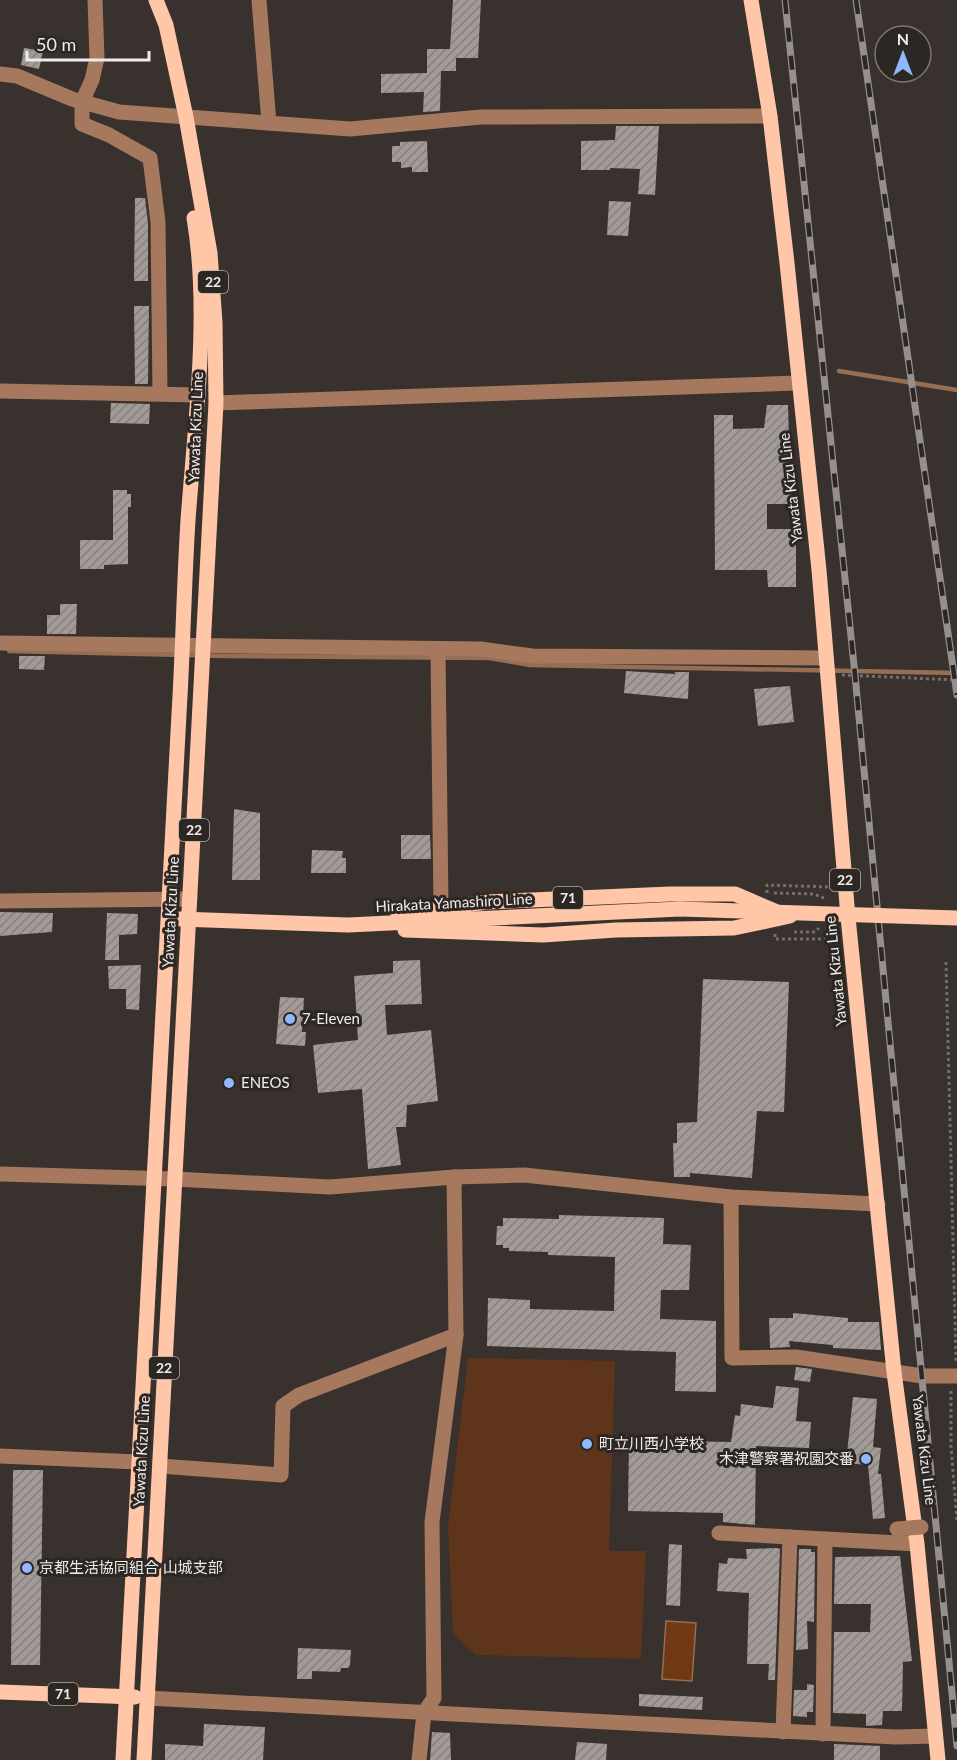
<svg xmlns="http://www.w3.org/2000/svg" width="957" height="1760" viewBox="0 0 957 1760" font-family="Lato,'Noto Sans JP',sans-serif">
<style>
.pitch{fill:#5e341b}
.water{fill:#703813;stroke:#966e53;stroke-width:1.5}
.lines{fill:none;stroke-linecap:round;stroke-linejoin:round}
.stream{stroke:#966e53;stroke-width:4.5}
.building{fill:url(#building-hatch)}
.path{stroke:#736d6b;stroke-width:3;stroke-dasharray:3 3;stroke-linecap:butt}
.minor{stroke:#a6785e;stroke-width:15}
.major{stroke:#ffc6a7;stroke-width:15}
.rail-casing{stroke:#958f8d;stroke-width:7}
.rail{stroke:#2d2724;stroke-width:4.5;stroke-dasharray:14;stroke-linecap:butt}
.minor-bridge{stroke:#a6785e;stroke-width:15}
.major-bridge{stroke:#ffc6a7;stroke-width:15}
.poi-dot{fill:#8fb8fd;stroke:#2d2724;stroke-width:2}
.labels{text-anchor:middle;stroke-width:6;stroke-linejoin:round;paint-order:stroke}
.shield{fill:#2d2724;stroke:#b5b0ae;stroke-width:1.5}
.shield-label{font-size:14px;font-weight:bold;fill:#efebe9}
.street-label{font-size:15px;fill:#efebe9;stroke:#2d2724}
.poi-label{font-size:15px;fill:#efebe9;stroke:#2d2724;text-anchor:start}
</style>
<defs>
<pattern id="building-hatch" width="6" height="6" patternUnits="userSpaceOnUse" patternTransform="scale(1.5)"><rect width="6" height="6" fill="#a19a96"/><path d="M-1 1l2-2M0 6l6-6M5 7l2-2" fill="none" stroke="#86817e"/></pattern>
</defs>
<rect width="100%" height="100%" fill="#38312e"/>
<path class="pitch" d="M 468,1358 L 615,1361 L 609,1551 L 646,1551 L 641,1659 L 476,1655 L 453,1633 L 448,1526 Z"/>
<path class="water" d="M 666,1621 L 696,1623 L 692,1681 L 662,1679 Z"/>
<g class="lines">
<g class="stream">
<path d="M 839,371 L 957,390"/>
<path d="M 9,651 L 226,656 L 489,658 L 530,665 L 957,673"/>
</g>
</g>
<g class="building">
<path d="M 453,0 L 481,0 L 478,58 L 456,58 L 456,71 L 441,71 L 440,111 L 423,112 L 424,92 L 381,93 L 381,74 L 427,73 L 427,49 L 450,49 Z"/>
<path d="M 24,48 L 43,51 L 39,69 L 21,65 Z"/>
<path d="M 616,126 L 659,126 L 655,195 L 638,194 L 640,169 L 610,168 L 610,170 L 581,170 L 581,141 L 615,140 Z"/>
<path d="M 427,141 L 428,172 L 412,172 L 412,167 L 401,168 L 401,162 L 392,162 L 392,146 L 400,146 L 400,142 Z"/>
<path d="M 135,198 L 145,198 L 148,223 L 148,281 L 134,281 Z"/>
<path d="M 609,201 L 631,202 L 628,236 L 607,235 Z"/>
<path d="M 134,306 L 149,306 L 148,384 L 135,384 Z"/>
<path d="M 111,403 L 150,404 L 149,424 L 110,423 Z"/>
<path d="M 767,405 L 788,405 L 791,504 L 767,504 L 767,529 L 796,529 L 796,587 L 768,587 L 767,570 L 715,570 L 714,415 L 733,415 L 733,429 L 764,428 Z"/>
<path d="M 113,490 L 127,490 L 127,494 L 131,494 L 131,507 L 128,507 L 128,564 L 104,565 L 104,569 L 80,569 L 80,540 L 113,540 Z"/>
<path d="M 60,604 L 77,604 L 76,634 L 47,634 L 47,615 L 60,615 Z"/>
<path d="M 19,656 L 45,656 L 44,670 L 19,669 Z"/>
<path d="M 626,671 L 675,674 L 675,672 L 689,672 L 688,699 L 624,693 Z"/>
<path d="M 790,686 L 794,722 L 758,726 L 754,689 Z"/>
<path d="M 234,809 L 260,813 L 260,880 L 232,880 Z"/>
<path d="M 401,835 L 430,835 L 431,859 L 401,859 Z"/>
<path d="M 312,850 L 343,851 L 342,858 L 346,858 L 346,873 L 311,873 Z"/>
<path d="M 0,912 L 53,913 L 52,932 L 0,936 Z"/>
<path d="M 107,913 L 138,914 L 137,934 L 119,935 L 119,960 L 105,960 Z"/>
<path d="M 420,960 L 422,1004 L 385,1005 L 387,1035 L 431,1030 L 438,1101 L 407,1105 L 406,1127 L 396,1127 L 401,1165 L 368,1169 L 362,1089 L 318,1093 L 313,1045 L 358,1040 L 354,976 L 393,973 L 393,961 Z"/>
<path d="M 141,965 L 139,1010 L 126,1009 L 126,989 L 109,989 L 108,966 Z"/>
<path d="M 703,979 L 789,982 L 784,1112 L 757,1111 L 752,1178 L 690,1173 L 690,1177 L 674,1177 L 673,1143 L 677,1143 L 677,1123 L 697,1122 Z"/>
<path d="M 280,997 L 304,998 L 302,1032 L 306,1032 L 305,1046 L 276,1044 Z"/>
<path d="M 559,1215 L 664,1218 L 663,1244 L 691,1245 L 689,1290 L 661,1290 L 660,1319 L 716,1321 L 716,1392 L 675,1391 L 676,1352 L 487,1346 L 488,1298 L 530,1300 L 530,1309 L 614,1311 L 615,1257 L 548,1255 L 548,1252 L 509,1251 L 509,1248 L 503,1248 L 503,1245 L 496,1245 L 497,1226 L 503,1226 L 503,1218 L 559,1219 Z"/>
<path d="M 793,1313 L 848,1318 L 848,1322 L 879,1322 L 881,1350 L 833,1348 L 833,1345 L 789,1341 L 790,1347 L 770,1348 L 769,1318 L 793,1318 Z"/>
<path d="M 796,1367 L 812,1369 L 810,1382 L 794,1380 Z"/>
<path d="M 776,1386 L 799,1388 L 796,1421 L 811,1422 L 809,1448 L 756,1446 L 755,1525 L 723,1522 L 723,1513 L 628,1511 L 629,1440 L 731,1442 L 735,1415 L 740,1416 L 741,1404 L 773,1408 Z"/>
<path d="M 853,1397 L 877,1399 L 873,1447 L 881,1448 L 878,1474 L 881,1474 L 885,1518 L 873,1519 L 868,1465 L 846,1463 Z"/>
<path d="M 13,1470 L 43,1470 L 40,1665 L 11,1665 Z"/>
<path d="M 669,1544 L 682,1545 L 680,1606 L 666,1605 Z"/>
<path d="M 777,1548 L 780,1549 L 775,1680 L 768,1680 L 769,1664 L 747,1664 L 749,1593 L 717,1591 L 719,1563 L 727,1564 L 728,1558 L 747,1559 L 746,1549 Z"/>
<path d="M 799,1549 L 811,1549 L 811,1552 L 815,1552 L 814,1622 L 807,1621 L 808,1649 L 796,1650 Z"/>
<path d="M 900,1556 L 912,1661 L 903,1662 L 902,1711 L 883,1711 L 882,1725 L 866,1726 L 866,1714 L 833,1713 L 834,1632 L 870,1632 L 871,1604 L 834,1604 L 835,1557 Z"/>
<path d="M 298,1648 L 351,1650 L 350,1665 L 348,1668 L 341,1668 L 340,1672 L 312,1671 L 312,1679 L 297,1679 Z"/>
<path d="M 807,1684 L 814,1685 L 813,1712 L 807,1712 L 807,1717 L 793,1716 L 794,1690 L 807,1690 Z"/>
<path d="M 639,1694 L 703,1697 L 702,1710 L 639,1706 Z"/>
<path d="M 204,1724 L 265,1727 L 263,1760 L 165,1760 L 165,1744 L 203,1746 Z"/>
<path d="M 432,1732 L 450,1733 L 451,1760 L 430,1760 Z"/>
<path d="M 577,1742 L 607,1744 L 606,1760 L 575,1760 Z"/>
<path d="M 834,1744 L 880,1746 L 880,1760 L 834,1760 Z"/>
</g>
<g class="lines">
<g class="path">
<path d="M 842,675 L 957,680"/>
<path d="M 767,893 L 767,885 L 830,887"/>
<path d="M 774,893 L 814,894 L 824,898"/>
<path d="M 794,932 L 815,932 L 819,928"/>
<path d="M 775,934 L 775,939 L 832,939"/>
<path d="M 946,962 L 956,1361"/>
<path d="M 951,1391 L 951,1446 L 957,1521"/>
</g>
<g class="minor">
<path d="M 95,0 L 97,58 L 92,80 L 82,102 L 82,124 L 109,135 L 150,158 L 158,222 L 160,393"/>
<path d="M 259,0 L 269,123"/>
<path d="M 0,74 L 17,76 L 72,99 L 119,112 L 350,129 L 481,117 L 770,116"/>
<path d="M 0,391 L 198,395"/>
<path d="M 216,403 L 797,383"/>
<path d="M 0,643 L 481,649 L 532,656 L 826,658"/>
<path d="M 438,649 L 441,908"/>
<path d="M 0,901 L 190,899"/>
<path d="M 0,1174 L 174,1179 L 330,1187 L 454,1177 L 524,1175 L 731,1197 L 878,1204"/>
<path d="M 731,1197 L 732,1358 L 796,1357 L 922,1376 L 957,1376"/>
<path d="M 0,1456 L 138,1462"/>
<path d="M 160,1466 L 281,1475 L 283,1406 L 299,1395 L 456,1335"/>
<path d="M 719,1533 L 917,1544"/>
<path d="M 147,1698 L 896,1737 L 935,1736"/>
<path d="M 783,1732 L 790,1537"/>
<path d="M 823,1734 L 825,1539"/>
<path d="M 419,1760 L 424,1713 L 434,1698 L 432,1522 L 456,1335 L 454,1177"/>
</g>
<g class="major">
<path d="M 751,0 L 770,116 L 787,263 L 819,570 L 848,917 L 894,1372 L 917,1544 L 938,1760"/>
<path d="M 398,915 L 487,902 L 670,894 L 735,894 L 777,912"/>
<path d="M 180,919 L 348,925 L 680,909"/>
<path d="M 405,930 L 543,935 L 616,930 L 734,928 L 790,916"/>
<path d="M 0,1692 L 135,1697"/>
<path d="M 123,1760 C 143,1411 161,1062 179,714 C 183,649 184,584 188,520 C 195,425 210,311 194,218"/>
<path d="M 144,1760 L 216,403 L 215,322 L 210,253 L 186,117 L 166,25 L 156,0"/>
</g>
<defs>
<g id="rail">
<path d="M 785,0 L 855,675 L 957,1746"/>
<path d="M 856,0 L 957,695"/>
</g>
</defs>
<use href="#rail" class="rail-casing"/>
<use href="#rail" class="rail"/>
<path class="minor-bridge" d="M 897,1529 L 921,1527"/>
<path class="major-bridge" d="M 680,909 L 957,918"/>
</g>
<g class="poi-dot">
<circle cx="290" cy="1019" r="6"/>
<circle cx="229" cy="1083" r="6"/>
<circle cx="587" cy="1444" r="6"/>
<circle cx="866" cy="1459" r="6"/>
<circle cx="27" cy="1568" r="6"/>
</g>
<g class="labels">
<g class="shield">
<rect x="198" y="271" width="30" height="22" rx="4.5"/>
<rect x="179" y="819" width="30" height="22" rx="4.5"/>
<rect x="830" y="869" width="30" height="22" rx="4.5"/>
<rect x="553" y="887" width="30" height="22" rx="4.5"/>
<rect x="149" y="1357" width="30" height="22" rx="4.5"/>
<rect x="48" y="1683" width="30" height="22" rx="4.5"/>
</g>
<g class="shield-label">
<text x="213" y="287">22</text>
<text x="194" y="835">22</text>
<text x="845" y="885">22</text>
<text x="568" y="903">71</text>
<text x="164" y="1373">22</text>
<text x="63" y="1699">71</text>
</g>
<g class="street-label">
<text transform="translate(196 427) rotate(-88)" y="5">Yawata Kizu Line</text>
<text transform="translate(791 488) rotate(-97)" y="5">Yawata Kizu Line</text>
<text transform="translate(454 903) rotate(-3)" y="5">Hirakata Yamashiro Line</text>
<text transform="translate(171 912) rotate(-87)" y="5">Yawata Kizu Line</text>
<text transform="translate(836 971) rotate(-96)" y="5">Yawata Kizu Line</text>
<text transform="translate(924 1450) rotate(83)" y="5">Yawata Kizu Line</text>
<text transform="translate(142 1451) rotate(-87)" y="5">Yawata Kizu Line</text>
</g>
<g class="poi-label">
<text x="302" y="1024">7-Eleven</text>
<text x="241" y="1088">ENEOS</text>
<text x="599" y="1449">町立川西小学校</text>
<text x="854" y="1464" text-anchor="end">木津警察署祝園交番</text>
<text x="39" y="1573">京都生活協同組合 山城支部</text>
</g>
</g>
<g transform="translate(903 54)"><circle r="28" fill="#2d2724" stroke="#7b7573" stroke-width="1.5"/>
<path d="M0-4.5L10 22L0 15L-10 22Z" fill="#8fb8fd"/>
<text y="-9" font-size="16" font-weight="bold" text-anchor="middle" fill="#efebe9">N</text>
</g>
<path d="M27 51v9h122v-9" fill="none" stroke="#efebe9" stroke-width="3"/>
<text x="36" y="51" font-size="18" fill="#efebe9" stroke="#2d2724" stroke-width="4.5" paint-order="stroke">50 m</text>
</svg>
